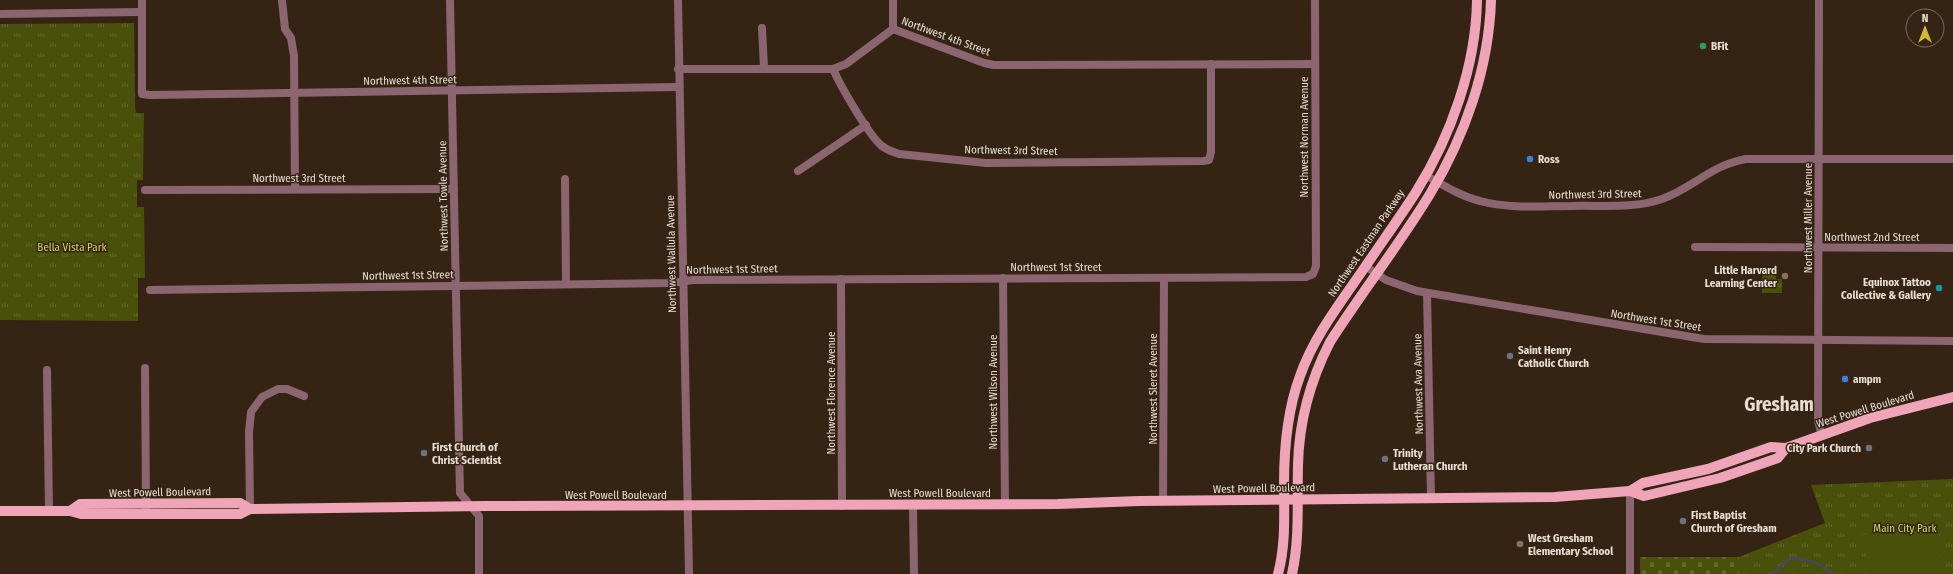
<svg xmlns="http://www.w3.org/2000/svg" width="1953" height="574" viewBox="0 0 1953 574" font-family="'Fira Sans Condensed',sans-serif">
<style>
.grass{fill:url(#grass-tufts)}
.cemetery{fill:url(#cemetery-stones)}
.pitch{fill:#49500a}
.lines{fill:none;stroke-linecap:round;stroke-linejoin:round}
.stream{stroke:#464862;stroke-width:2.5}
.minor{stroke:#8b6670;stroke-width:8}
.major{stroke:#efa4b8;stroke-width:10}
.leisure-dot{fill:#2e9e5b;stroke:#352414;stroke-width:1.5}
.shop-dot{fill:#3f7fe0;stroke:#352414;stroke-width:1.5}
.education-dot{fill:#8d6e63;stroke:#352414;stroke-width:1.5}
.culture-dot{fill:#0f9aa8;stroke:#352414;stroke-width:1.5}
.worship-dot{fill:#6b7280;stroke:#352414;stroke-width:1.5}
.labels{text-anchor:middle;stroke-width:3;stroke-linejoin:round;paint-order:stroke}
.street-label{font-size:11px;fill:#e8ddd3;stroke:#352414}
.poi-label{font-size:11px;font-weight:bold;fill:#e8ddd3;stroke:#352414;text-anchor:start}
.park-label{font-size:11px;fill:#cbd868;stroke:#352414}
.town-label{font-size:19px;font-weight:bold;fill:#e8ddd3;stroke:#352414}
</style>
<defs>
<pattern id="grass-tufts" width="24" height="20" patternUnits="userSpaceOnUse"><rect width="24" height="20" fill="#49500a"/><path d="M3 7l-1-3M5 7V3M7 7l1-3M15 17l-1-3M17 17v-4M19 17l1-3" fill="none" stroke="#63692d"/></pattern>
<pattern id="cemetery-stones" width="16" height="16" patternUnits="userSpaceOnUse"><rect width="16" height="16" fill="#49500a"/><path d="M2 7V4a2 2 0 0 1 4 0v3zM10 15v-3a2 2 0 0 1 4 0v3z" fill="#63692d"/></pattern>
</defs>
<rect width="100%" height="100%" fill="#352414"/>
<g class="grass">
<path d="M 134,23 L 135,106 L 136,113 L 144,113 L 143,180 L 137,180 L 137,207 L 144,207 L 145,278 L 138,278 L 138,321 L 0,320 L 0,24 Z"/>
<path d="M 1762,271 L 1776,271 L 1776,279 L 1782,279 L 1782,293 L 1762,293 Z"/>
<path d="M 1953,479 L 1953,574 L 1739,574 L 1739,557 L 1825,523 L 1811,485 Z"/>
</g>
<rect class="cemetery" x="1640" y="557" width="99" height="17"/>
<path class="pitch" d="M 1930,527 L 1941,537 L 1938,574 L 1876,574 L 1864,550 L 1862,535 Z"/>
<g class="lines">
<path class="stream" d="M 1771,574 L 1791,558 L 1815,562 L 1833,574"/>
<g class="minor">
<path d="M 142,0 L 142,94 L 150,95 L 679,87"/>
<path d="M 282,0 L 285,29 L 291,38 L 294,56 L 295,189"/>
<path d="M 450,0 L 460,493 L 479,516 L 479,574"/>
<path d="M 678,0 L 689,574"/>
<path d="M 1819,0 L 1818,421 L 1822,435"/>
<path d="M 0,14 L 141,12"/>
<path d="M 762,28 L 764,68"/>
<path d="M 893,29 L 893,0"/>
<path d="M 678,69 L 833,69 L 846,64 L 893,29 L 984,63 L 994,65 L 1315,64"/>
<path d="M 833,69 C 840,85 869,136 882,146 C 887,150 893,152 899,154 L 986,163 L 1203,161 L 1209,160 L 1211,152 L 1211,64"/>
<path d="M 798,171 L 866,125"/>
<path d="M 1425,175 C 1443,185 1460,196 1480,201 C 1509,209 1541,206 1571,206 C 1601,205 1633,209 1662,199 C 1693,188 1711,165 1746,159 L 1953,159"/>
<path d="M 565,179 L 566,283"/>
<path d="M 145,190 L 454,189"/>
<path d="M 1695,247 L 1953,248"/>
<path d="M 1365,266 L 1386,280 L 1417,291 L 1704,339 L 1953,341"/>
<path d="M 1003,278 L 1005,505"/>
<path d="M 841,279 L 842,506"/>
<path d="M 150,290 L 672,283 L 693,280 L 1306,277 L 1313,274 L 1316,266 L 1315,0"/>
<path d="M 1427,293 L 1431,499"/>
<path d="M 145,368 L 146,509"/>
<path d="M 47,370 L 49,511"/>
<path d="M 1630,491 L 1630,574"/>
<path d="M 1163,501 L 1164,278"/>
<path d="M 913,505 L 914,574"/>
<path d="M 250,509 L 249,432 L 251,412 L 262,397 L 278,389 L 287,389 L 304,396"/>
</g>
<g class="major">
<path d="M 1630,491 L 1643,483 L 1708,469 L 1771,447 L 1786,448 L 1870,418 L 1953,397"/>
<path d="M 0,511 L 70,511 L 81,514 L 240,514 L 250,509 L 486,506 L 1058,504 L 1139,501 L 1555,497 L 1630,491 L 1644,496 L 1720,478 L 1778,458 L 1786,448"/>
<path d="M 70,511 L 80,504 L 240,503 L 250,509"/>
<path d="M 1278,574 C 1286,544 1284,515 1284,484 C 1284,447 1287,411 1300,376 C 1314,336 1341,302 1365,267 C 1382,242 1400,217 1416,192 C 1451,136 1476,66 1477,0"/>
<path d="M 1292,574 C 1300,538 1297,502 1298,465 C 1299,421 1310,381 1330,342 C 1362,292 1399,245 1430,194 C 1465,136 1489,68 1491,0"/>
</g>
</g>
<circle class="leisure-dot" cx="1703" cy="46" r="4"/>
<g class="shop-dot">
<circle cx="1530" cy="159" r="4"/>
<circle cx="1845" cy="379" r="4"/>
</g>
<g class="education-dot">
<circle cx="1785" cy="276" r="4"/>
<circle cx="1520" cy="544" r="4"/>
</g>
<circle class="culture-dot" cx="1939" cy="288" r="4"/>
<g class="worship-dot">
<circle cx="1510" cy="356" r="4"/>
<circle cx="1869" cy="448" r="4"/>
<circle cx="424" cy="453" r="4"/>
<circle cx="1385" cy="459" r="4"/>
<circle cx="1683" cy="521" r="4"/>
</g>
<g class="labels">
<g class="street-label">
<text transform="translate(946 36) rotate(20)" y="4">Northwest 4th Street</text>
<text transform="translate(410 80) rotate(-1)" y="4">Northwest 4th Street</text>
<text transform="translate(1304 137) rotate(-90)" y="4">Northwest Norman Avenue</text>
<text transform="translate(1011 150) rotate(1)" y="4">Northwest 3rd Street</text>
<text x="299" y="182">Northwest 3rd Street</text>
<text transform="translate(1595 194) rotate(-1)" y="4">Northwest 3rd Street</text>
<text transform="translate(443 196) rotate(-91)" y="4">Northwest Towle Avenue</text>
<text transform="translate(1808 218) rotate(-90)" y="4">Northwest Miller Avenue</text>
<text x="1872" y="241">Northwest 2nd Street</text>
<text transform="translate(1366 243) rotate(-56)" y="4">Northwest Eastman Parkway</text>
<text transform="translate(671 254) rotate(-91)" y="4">Northwest Wallula Avenue</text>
<text x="1056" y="271">Northwest 1st Street</text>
<text transform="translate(732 269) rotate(-1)" y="4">Northwest 1st Street</text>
<text transform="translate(408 275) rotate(-1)" y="4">Northwest 1st Street</text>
<text transform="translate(1656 320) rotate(9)" y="4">Northwest 1st Street</text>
<text transform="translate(1418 384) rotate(-91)" y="4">Northwest Ava Avenue</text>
<text transform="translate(1153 389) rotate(-90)" y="4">Northwest Sleret Avenue</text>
<text transform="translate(993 392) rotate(-90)" y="4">Northwest Wilson Avenue</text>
<text transform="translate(831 393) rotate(-90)" y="4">Northwest Florence Avenue</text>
<text transform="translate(1865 409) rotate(-17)" y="4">West Powell Boulevard</text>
<text transform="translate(1264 488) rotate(-1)" y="4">West Powell Boulevard</text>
<text transform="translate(160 492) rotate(-1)" y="4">West Powell Boulevard</text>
<text x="940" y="497">West Powell Boulevard</text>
<text x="616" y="499">West Powell Boulevard</text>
</g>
<g class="poi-label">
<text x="1711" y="50">BFit</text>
<text x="1538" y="163">Ross</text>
<text x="1777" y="274" text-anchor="end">Little Harvard<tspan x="1777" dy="13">Learning Center</tspan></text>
<text x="1931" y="286" text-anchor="end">Equinox Tattoo<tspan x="1931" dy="13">Collective &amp; Gallery</tspan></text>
<text x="1518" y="354">Saint Henry<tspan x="1518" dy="13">Catholic Church</tspan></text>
<text x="1853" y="383">ampm</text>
<text x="432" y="451">First Church of<tspan x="432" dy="13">Christ Scientist</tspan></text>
<text x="1861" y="452" text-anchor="end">City Park Church</text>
<text x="1393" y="457">Trinity<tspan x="1393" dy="13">Lutheran Church</tspan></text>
<text x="1691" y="519">First Baptist<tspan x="1691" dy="13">Church of Gresham</tspan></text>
<text x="1528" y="542">West Gresham<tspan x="1528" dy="13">Elementary School</tspan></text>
</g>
<g class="park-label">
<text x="72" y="251">Bella Vista Park</text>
<text x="1905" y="532">Main City Park</text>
</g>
<g class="town-label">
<text x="1779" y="411">Gresham</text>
</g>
</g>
<g transform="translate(1925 28)"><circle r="19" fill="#352414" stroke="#7d6e60"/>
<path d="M0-3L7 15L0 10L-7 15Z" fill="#d2b736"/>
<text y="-6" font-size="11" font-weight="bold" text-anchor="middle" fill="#e8ddd3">N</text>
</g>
</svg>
